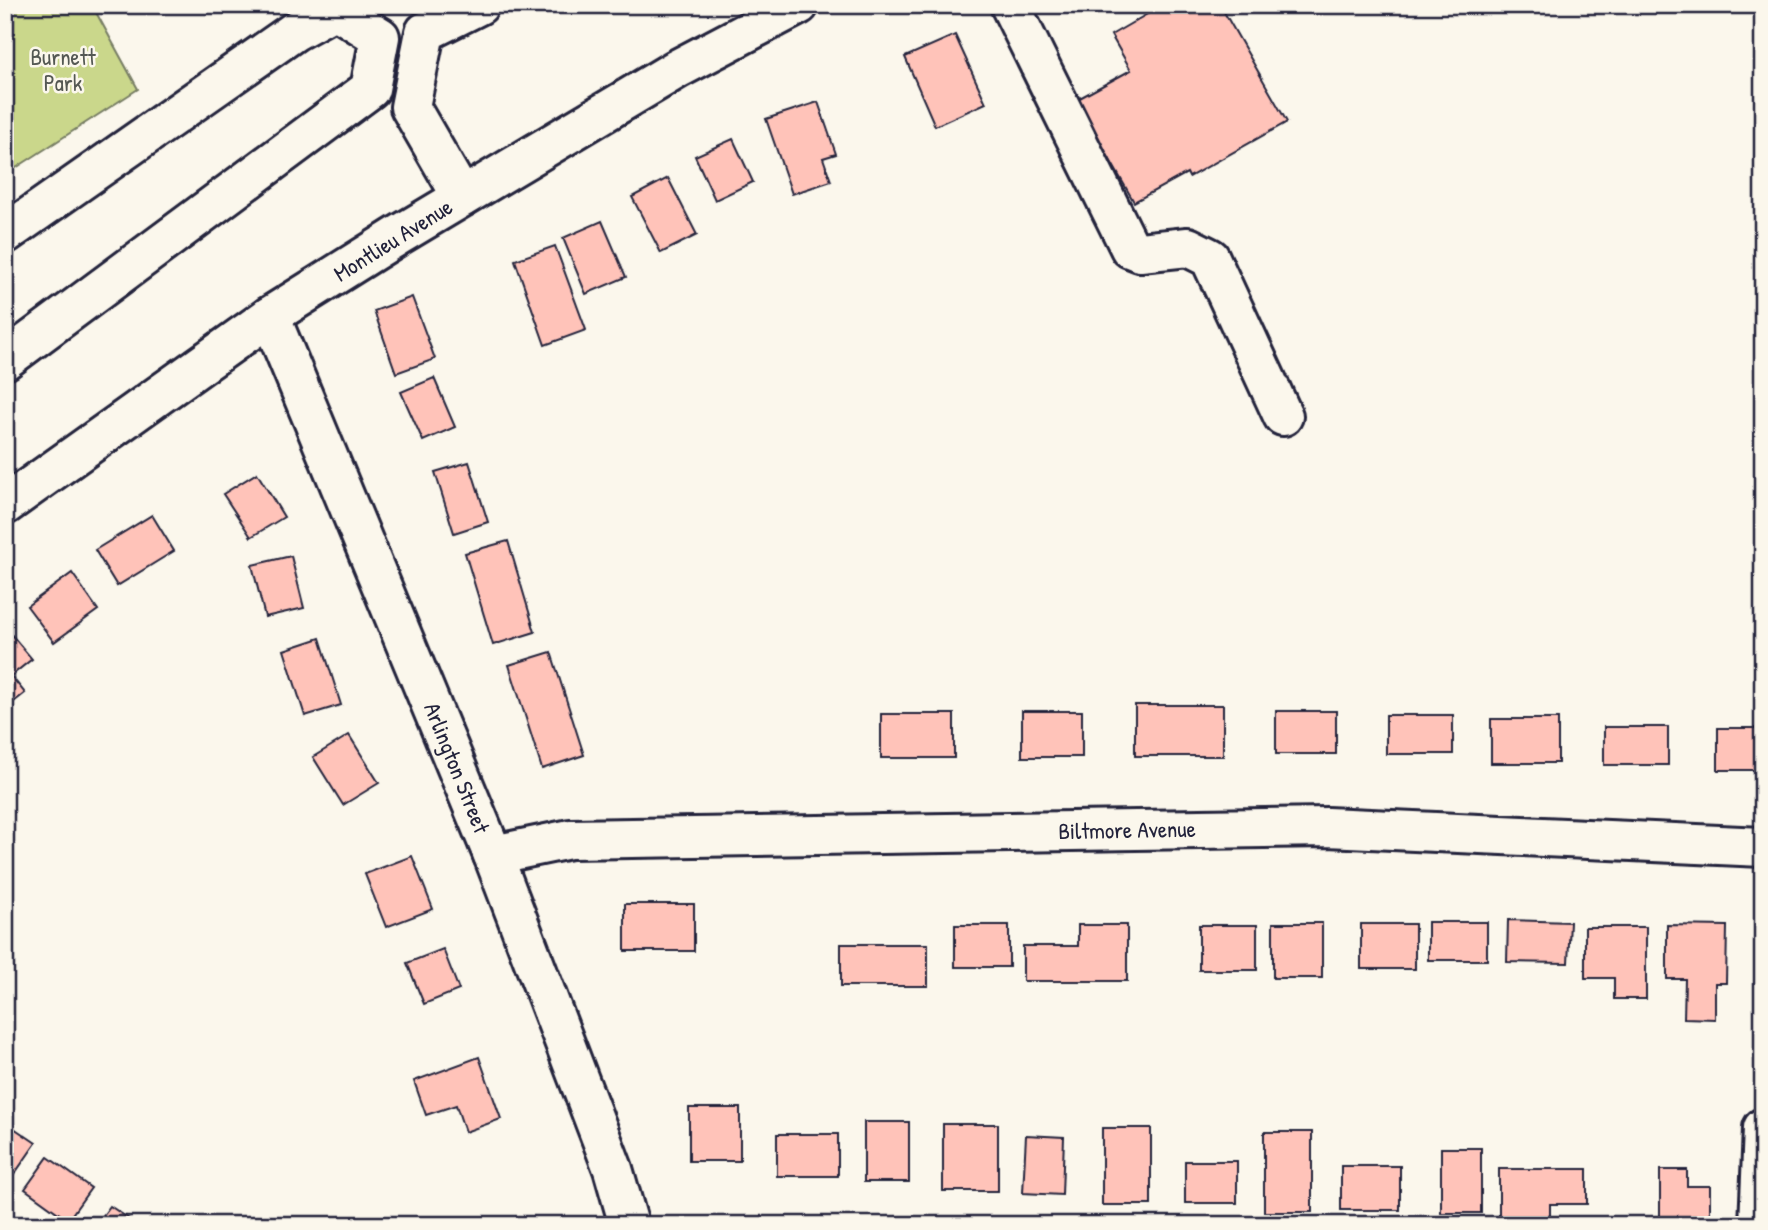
<svg xmlns="http://www.w3.org/2000/svg" width="1768" height="1230" viewBox="0 0 1768 1230" font-family="'Patrick Hand',sans-serif">
<style>
.green{fill:#cad78b;stroke:#767c63;stroke-width:2}
.building{fill:#ffc3b9;stroke:#22223b;stroke-width:2}
.lines{fill:none;stroke-linecap:round;stroke-linejoin:round}
.minor-casing{stroke:#22223b;stroke-width:44}
.minor{stroke:#fbf7ec;stroke-width:38}
.labels{text-anchor:middle;stroke-width:5;stroke-linejoin:round;paint-order:stroke}
.park-label{font-size:23px;fill:#545853;stroke:#fbf7ec}
.street-label{font-size:23px;fill:#22223b;stroke:#fbf7ec}
</style>
<rect width="100%" height="100%" fill="#fbf7ec"/>
<filter id="ink" filterUnits="userSpaceOnUse"><feTurbulence type="fractalNoise" baseFrequency=".0143" numOctaves="2"/><feDisplacementMap in="SourceGraphic" scale="14" xChannelSelector="R" yChannelSelector="G"/><feConvolveMatrix kernelMatrix="1 2 1 2 8 2 1 2 1" color-interpolation-filters="sRGB"/></filter>
<g filter="url(#ink)">
<path class="green" d="M 5,5 L 92,5 L 138,89 L 5,175 Z"/>
<g class="building">
<path d="M 1163,5 L 1220,5 L 1287,122 L 1189,177 L 1187,173 L 1134,202 L 1076,100 L 1131,70 L 1111,35 Z"/>
<path d="M 955,35 L 986,103 L 935,126 L 905,57 Z"/>
<path d="M 818,102 L 836,154 L 823,158 L 831,181 L 792,194 L 766,119 Z"/>
<path d="M 733,139 L 753,182 L 715,200 L 695,156 Z"/>
<path d="M 668,178 L 697,235 L 661,253 L 632,197 Z"/>
<path d="M 602,221 L 626,277 L 586,294 L 563,238 Z"/>
<path d="M 555,246 L 586,330 L 545,345 L 515,260 Z"/>
<path d="M 412,297 L 435,359 L 396,373 L 374,311 Z"/>
<path d="M 434,378 L 455,427 L 423,441 L 401,392 Z"/>
<path d="M 469,462 L 488,522 L 454,533 L 435,472 Z"/>
<path d="M 257,473 L 284,517 L 251,537 L 223,494 Z"/>
<path d="M 152,515 L 174,551 L 117,586 L 95,550 Z"/>
<path d="M 508,541 L 535,632 L 493,645 L 465,553 Z"/>
<path d="M 291,556 L 304,608 L 265,617 L 252,565 Z"/>
<path d="M 72,573 L 98,610 L 54,642 L 27,606 Z"/>
<path d="M 5,627 L 32,659 L 11,676 L 25,693 L 5,709 Z"/>
<path d="M 320,638 L 341,705 L 305,716 L 284,650 Z"/>
<path d="M 551,652 L 584,755 L 542,769 L 509,665 Z"/>
<rect x="1135" y="705" width="88" height="51"/>
<rect x="1022" y="711" width="60" height="46"/>
<rect x="1276" y="711" width="60" height="43"/>
<rect x="881" y="714" width="73" height="44"/>
<rect x="1386" y="715" width="67" height="39"/>
<rect x="1491" y="719" width="67" height="44"/>
<rect x="1604" y="727" width="64" height="38"/>
<rect x="1718" y="728" width="45" height="42"/>
<path d="M 349,735 L 379,783 L 343,805 L 313,757 Z"/>
<path d="M 412,856 L 433,909 L 386,927 L 365,874 Z"/>
<rect x="625" y="904" width="69" height="47"/>
<path d="M 1508,920 L 1570,922 L 1568,963 L 1507,962 Z"/>
<rect x="1428" y="922" width="59" height="38"/>
<rect x="1273" y="923" width="49" height="55"/>
<rect x="1361" y="924" width="54" height="45"/>
<rect x="955" y="925" width="54" height="42"/>
<path d="M 1078,925 L 1127,925 L 1127,981 L 1023,981 L 1023,946 L 1078,946 Z"/>
<rect x="1199" y="925" width="58" height="45"/>
<path d="M 1667,925 L 1727,926 L 1726,983 L 1715,983 L 1715,1019 L 1684,1018 L 1685,979 L 1667,979 Z"/>
<path d="M 1585,927 L 1646,927 L 1646,999 L 1614,999 L 1614,978 L 1585,978 Z"/>
<rect x="841" y="944" width="87" height="42"/>
<path d="M 443,949 L 459,990 L 424,1004 L 407,963 Z"/>
<path d="M 479,1057 L 501,1119 L 465,1132 L 456,1105 L 426,1115 L 414,1081 Z"/>
<rect x="689" y="1108" width="51" height="53"/>
<path d="M 5,1122 L 36,1143 L 13,1176 L 5,1170 Z"/>
<rect x="864" y="1122" width="45" height="60"/>
<rect x="943" y="1124" width="55" height="67"/>
<rect x="1102" y="1128" width="49" height="77"/>
<rect x="1264" y="1132" width="48" height="80"/>
<rect x="777" y="1134" width="61" height="42"/>
<path d="M 1026,1135 L 1064,1137 L 1062,1195 L 1023,1193 Z"/>
<rect x="1441" y="1148" width="40" height="65"/>
<path d="M 48,1157 L 91,1188 L 68,1220 L 25,1189 Z"/>
<rect x="1185" y="1161" width="52" height="42"/>
<rect x="1341" y="1166" width="59" height="44"/>
<path d="M 1499,1169 L 1587,1169 L 1587,1204 L 1550,1204 L 1550,1218 L 1499,1218 Z"/>
<path d="M 1660,1170 L 1687,1170 L 1687,1186 L 1710,1186 L 1710,1225 L 1660,1225 Z"/>
<path d="M 110,1206 L 138,1225 L 96,1225 Z"/>
</g>
<g class="lines">
<defs>
<g id="minor">
<path d="M 1010,5 L 1130,248 L 1140,252 L 1188,247 L 1210,258 L 1283,416"/>
<path d="M 462,197 L 410,107 L 425,32 L 479,5"/>
<path d="M 5,234 L 295,31 L 335,9 L 380,37 L 370,89 L 5,360"/>
<path d="M 270,316 L 493,855 L 613,1169 L 629,1225"/>
<path d="M 5,505 L 270,316 L 399,235 L 677,69 L 799,5"/>
<path d="M 493,855 L 570,839 L 1327,827 L 1763,847"/>
<path d="M 1759,1225 L 1763,1128"/>
</g>
</defs>
<use href="#minor" class="minor-casing"/>
<use href="#minor" class="minor"/>
</g>
</g>
<g class="labels">
<g class="park-label">
<text x="63" y="65">Burnett<tspan x="63" dy="26">Park</tspan></text>
</g>
<g class="street-label">
<text transform="translate(393 240) rotate(-32)" y="8">Montlieu Avenue</text>
<text transform="translate(457 768) rotate(68)" y="8">Arlington Street</text>
<text transform="translate(1127 830) rotate(-1)" y="8">Biltmore Avenue</text>
</g>
</g>
<rect width="1768" height="1230" fill="none" stroke="#fbf7ec" stroke-width="28"/>
<rect x="14" y="14" width="1740" height="1202" fill="none" stroke="#22223b" stroke-width="2.5" filter="url(#ink)"/>
</svg>
